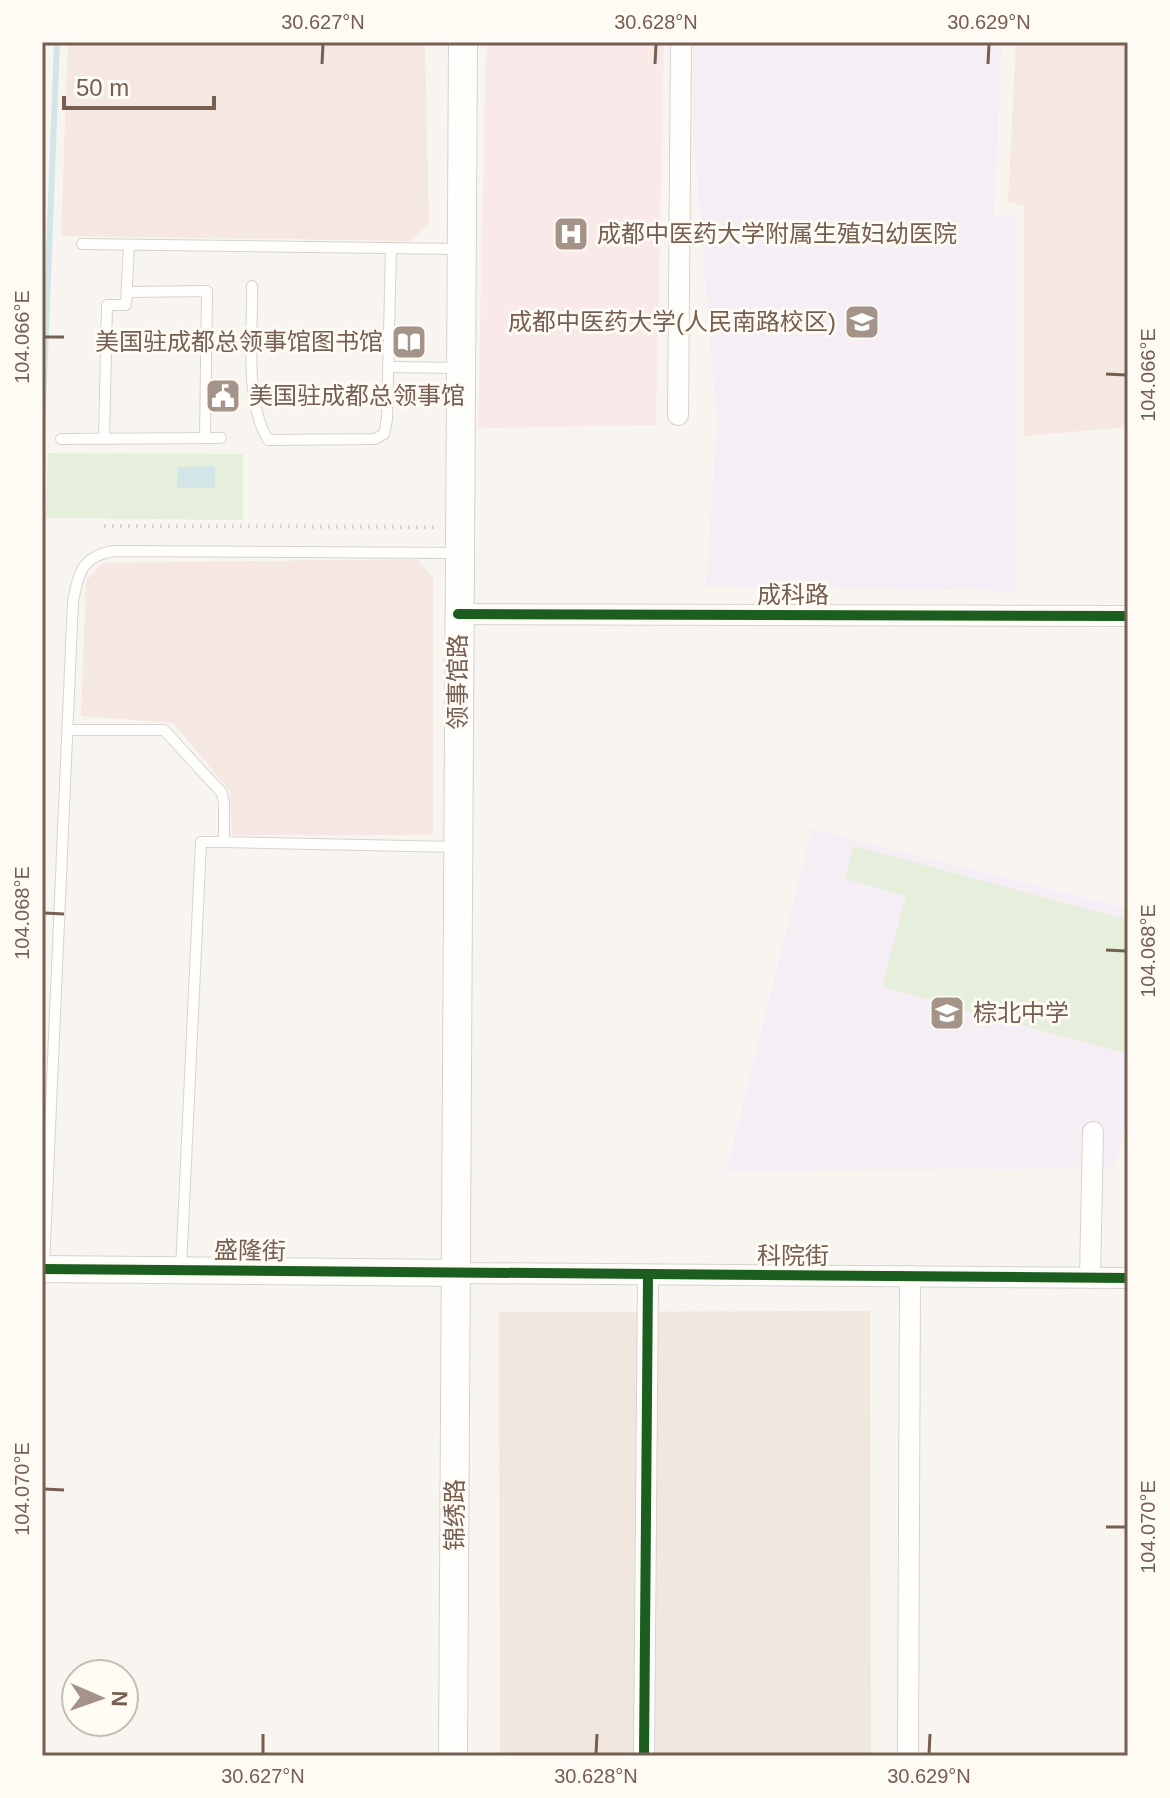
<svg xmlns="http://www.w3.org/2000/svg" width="1170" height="1798" viewBox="0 0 1170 1798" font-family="Helvetica,'Noto Sans SC',sans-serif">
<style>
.residential{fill:#f0e8df}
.commercial{fill:#f5e8e2}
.education{fill:#f5eef5}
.medical{fill:#f9eae9}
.green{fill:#e6eedc}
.water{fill:#d2e6e8}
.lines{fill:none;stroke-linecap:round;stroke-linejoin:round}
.stream{stroke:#d2e6e8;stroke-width:6}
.service-casing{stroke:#d8d2ce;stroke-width:12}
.minor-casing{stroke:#d8d2ce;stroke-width:22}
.tertiary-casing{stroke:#d8d2ce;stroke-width:28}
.secondary-casing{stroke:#d6d1cb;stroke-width:30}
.path{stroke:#dad5d1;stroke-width:4;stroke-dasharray:2 6;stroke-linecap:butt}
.service{stroke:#fefefd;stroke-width:10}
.minor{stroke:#fefefd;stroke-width:20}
.tertiary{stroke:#fefefd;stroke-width:26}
.secondary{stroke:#fefefd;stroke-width:28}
.cycleway-casing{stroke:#fefaf4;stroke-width:15}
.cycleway{stroke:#1b5e20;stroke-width:10}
.ticks{fill:none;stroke:#765e50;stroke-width:3}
.labels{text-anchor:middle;stroke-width:6;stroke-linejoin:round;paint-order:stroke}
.poi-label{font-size:24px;fill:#765e50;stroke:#fefaf4;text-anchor:start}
.street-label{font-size:24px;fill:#765e50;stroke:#fefaf4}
.neatline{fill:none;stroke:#765e50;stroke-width:3}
.ticks-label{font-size:20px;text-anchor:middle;fill:#765e50}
</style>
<rect width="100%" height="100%" fill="#f8f5f0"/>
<path class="residential" d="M 870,1311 L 871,1756 L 500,1756 L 499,1312 Z"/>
<g class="commercial">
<path d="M 68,42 L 425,42 L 429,224 L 411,241 L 61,236 Z"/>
<path d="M 1016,42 L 1128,42 L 1128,427 L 1024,436 L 1024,206 L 1008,202 Z"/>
<path d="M 417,559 L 433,578 L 433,835 L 232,835 L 230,791 L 173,723 L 81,716 L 86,581 L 103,563 Z"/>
</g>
<g class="education">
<path d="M 693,42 L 1002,42 L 994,218 L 1015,215 L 1017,591 L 706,586 L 717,425 L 693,127 Z"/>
<path d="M 812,829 L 1128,909 L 1128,1118 L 1113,1168 L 726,1171 Z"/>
</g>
<path class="medical" d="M 486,42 L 664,42 L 656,425 L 478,428 Z"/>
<g class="green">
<path d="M 48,453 L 243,454 L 243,520 L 46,518 Z"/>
<path d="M 854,846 L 1128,920 L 1128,1054 L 882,987 L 906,896 L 845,879 Z"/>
</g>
<path class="water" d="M 215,466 L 215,488 L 177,488 L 178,467 Z"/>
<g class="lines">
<path class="stream" d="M 42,435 L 57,42"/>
<defs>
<g id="service">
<path d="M 82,244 L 459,249"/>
<path d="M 252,286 C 253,333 244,400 268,440 L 375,439 L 384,434 L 387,419 L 391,248"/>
<path d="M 127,292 L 207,291 L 205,438"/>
<path d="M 388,367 L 459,368"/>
<path d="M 61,439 L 221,438"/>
<path d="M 104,439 L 107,305 L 126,305 L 129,245"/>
<path d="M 69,730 L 164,730 L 222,793 L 224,803 L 224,842 L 456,847"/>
<path d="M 44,1266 L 73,601 C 79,572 82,556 114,551 L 456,553"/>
<path d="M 181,1269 L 201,842 L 224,842"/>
</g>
<g id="minor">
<path d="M 678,415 L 681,42"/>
<path d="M 458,614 L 1128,616"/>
<path d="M 458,1273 L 1128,1278"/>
<path d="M 1090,1278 L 1093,1132"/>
<path d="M 644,1756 L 648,1275"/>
<path d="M 908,1756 L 910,1276"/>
</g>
<path id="tertiary" d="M 42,1269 L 458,1273"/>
<path id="secondary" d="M 453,1756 C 458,1185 458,613 463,42"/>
</defs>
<use href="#service" class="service-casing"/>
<use href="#minor" class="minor-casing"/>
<use href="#tertiary" class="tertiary-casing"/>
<use href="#secondary" class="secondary-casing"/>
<path class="path" d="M 104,526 L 436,527"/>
<use href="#service" class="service"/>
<use href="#minor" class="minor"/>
<use href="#tertiary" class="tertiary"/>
<use href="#secondary" class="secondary"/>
<defs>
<g id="cycleway">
<path d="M 458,614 L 1128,616"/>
<path d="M 42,1269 L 1128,1278"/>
<path d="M 644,1756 L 648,1275"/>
</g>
</defs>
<use href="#cycleway" class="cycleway-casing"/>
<use href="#cycleway" class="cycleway"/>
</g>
<path class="ticks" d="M 322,64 L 323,44M 655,64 L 656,44M 988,64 L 989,44M 44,337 L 64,337M 1106,374 L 1126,375M 44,913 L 64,914M 1106,950 L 1126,951M 44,1489 L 64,1490M 1106,1527 L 1126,1527M 263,1754 L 263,1734M 596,1754 L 597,1734M 929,1754 L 930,1734"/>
<defs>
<symbol id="hospital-square" viewBox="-11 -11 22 22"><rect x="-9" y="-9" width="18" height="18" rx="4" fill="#a49388" stroke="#fefaf4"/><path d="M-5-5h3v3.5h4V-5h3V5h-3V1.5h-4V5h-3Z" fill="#fff"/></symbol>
<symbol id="university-square" viewBox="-11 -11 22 22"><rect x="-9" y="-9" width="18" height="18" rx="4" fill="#a49388" stroke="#fefaf4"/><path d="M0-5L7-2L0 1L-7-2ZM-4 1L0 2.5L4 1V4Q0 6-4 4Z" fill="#fff"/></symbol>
<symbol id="library-square" viewBox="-11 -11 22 22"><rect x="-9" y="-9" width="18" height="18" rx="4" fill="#a49388" stroke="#fefaf4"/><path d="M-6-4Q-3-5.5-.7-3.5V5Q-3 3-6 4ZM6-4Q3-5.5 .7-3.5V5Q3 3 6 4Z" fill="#fff"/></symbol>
<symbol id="civic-square" viewBox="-11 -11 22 22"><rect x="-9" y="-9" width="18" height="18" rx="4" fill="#a49388" stroke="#fefaf4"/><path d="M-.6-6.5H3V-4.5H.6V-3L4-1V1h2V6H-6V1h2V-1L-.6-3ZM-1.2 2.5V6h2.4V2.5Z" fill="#fff"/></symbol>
<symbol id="school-square" viewBox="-11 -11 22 22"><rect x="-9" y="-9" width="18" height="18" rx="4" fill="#a49388" stroke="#fefaf4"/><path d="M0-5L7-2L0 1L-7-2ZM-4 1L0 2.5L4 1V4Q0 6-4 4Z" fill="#fff"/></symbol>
</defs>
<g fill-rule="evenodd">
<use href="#hospital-square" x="551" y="214" width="40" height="40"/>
<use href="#university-square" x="842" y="302" width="40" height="40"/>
<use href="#library-square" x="389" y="322" width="40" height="40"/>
<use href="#civic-square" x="203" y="376" width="40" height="40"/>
<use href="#school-square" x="927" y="993" width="40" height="40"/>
</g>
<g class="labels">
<g class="poi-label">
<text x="597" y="242">成都中医药大学附属生殖妇幼医院</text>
<text x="836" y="330" text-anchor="end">成都中医药大学(人民南路校区)</text>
<text x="383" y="350" text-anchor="end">美国驻成都总领事馆图书馆</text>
<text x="249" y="404">美国驻成都总领事馆</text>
<text x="973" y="1021">棕北中学</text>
</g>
<g class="street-label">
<text x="793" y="603">成科路</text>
<text transform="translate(458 682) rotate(-90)" y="8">领事馆路</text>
<text transform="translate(250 1251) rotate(1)" y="8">盛隆街</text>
<text x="793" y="1264">科院街</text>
<text transform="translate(455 1515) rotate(-90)" y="8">锦绣路</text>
</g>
</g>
<rect width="1170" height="1798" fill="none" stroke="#fefaf4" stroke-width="88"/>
<g transform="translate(100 1698) rotate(92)"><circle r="38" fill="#fefaf4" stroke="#c8bcb2" stroke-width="2"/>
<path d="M0-6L14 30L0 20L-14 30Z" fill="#a49388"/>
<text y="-12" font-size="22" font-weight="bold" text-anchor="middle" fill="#765e50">N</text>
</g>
<path d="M64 96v12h150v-12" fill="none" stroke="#765e50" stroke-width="4"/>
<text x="76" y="96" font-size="24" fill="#765e50" stroke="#fefaf4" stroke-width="6" paint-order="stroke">50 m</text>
<rect x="44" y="44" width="1082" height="1710" class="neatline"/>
<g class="ticks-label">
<text x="323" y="29">30.627°N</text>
<text x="656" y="29">30.628°N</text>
<text x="989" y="29">30.629°N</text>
<text transform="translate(22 337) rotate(-90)" y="7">104.066°E</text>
<text transform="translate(1148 375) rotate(-90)" y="7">104.066°E</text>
<text transform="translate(22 913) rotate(-90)" y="7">104.068°E</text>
<text transform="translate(1148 951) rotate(-90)" y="7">104.068°E</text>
<text transform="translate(22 1489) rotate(-90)" y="7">104.070°E</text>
<text transform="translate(1148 1527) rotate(-90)" y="7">104.070°E</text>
<text x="263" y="1783">30.627°N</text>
<text x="596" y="1783">30.628°N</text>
<text x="929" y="1783">30.629°N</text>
</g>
</svg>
